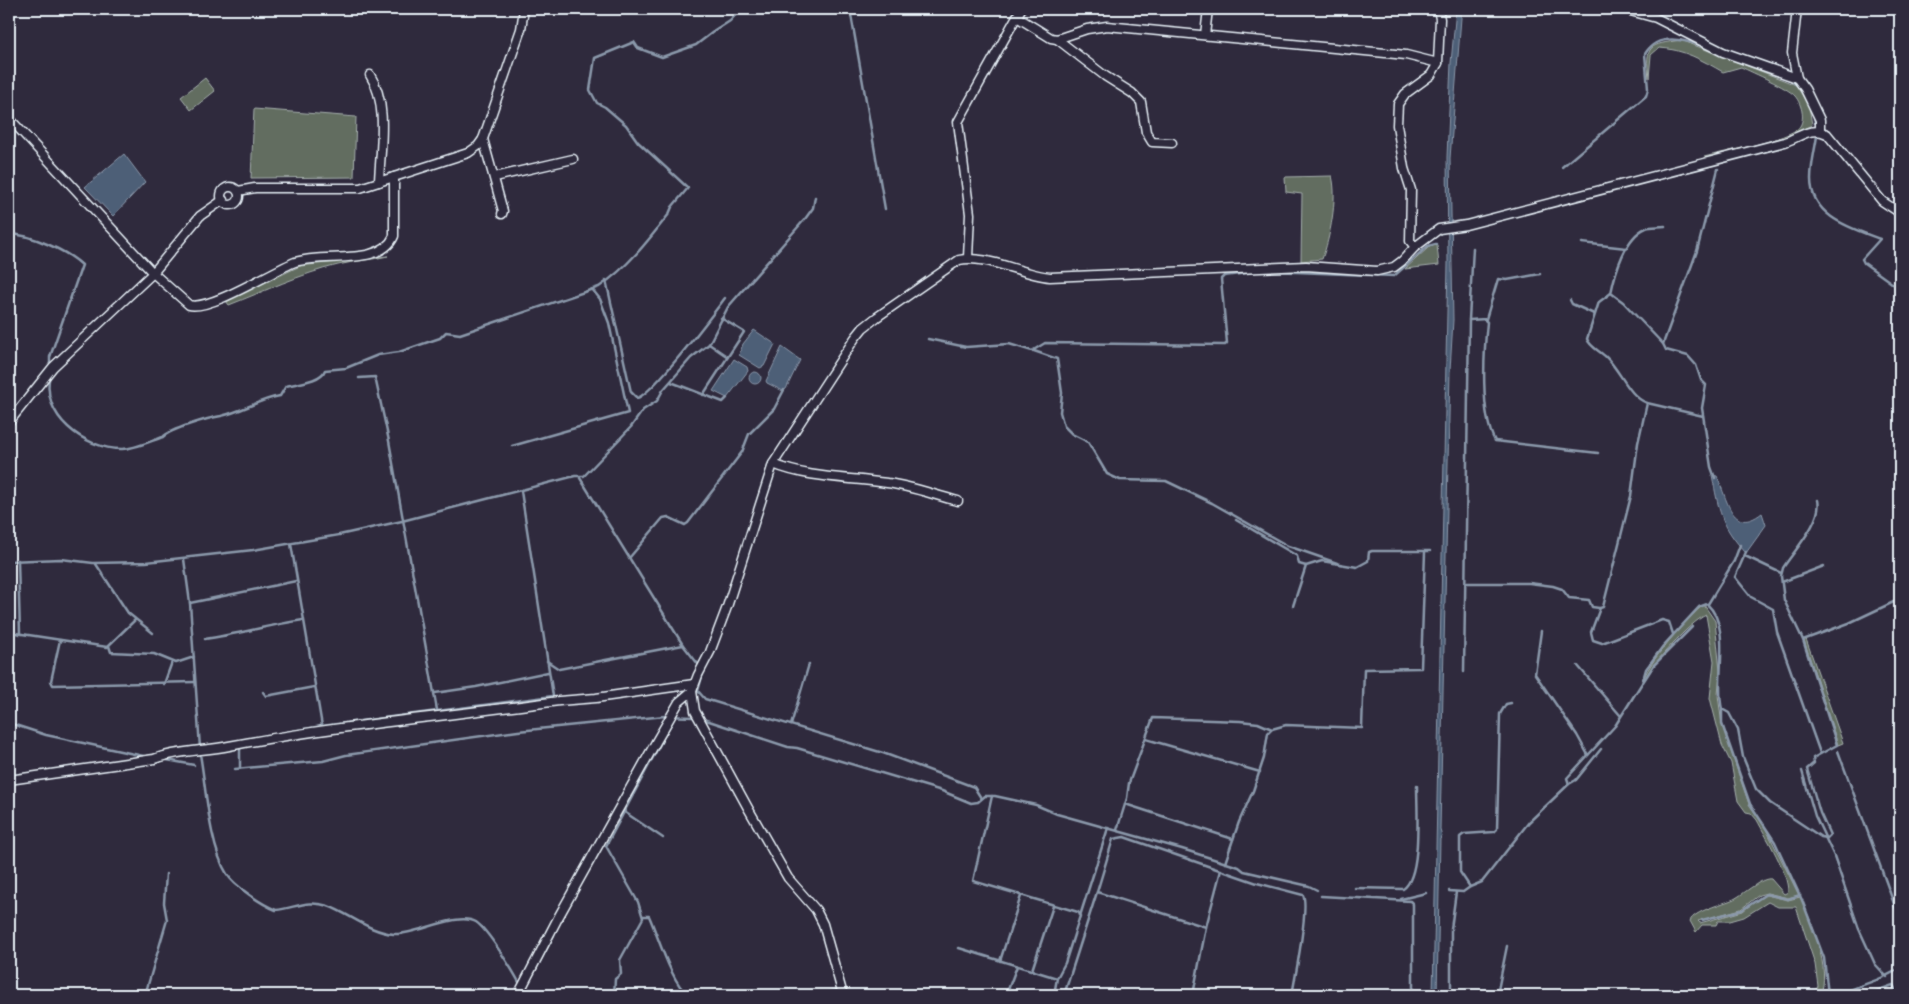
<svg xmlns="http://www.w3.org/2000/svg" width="1909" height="1004" viewBox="0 0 1909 1004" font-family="Mali,sans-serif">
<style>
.green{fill:#626d61;stroke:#a5afac}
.water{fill:#4d5e77;stroke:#8b99ab}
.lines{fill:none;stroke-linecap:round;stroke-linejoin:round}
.stream{stroke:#8b99ab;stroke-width:2.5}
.minor-casing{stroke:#e8f1f8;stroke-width:11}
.minor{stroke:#2f2a3d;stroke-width:8}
</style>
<rect width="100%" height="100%" fill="#2f2a3d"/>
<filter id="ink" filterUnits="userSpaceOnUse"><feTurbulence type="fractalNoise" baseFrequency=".02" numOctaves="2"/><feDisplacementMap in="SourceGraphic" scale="10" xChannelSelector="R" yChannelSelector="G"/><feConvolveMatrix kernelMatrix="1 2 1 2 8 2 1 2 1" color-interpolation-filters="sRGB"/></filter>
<g filter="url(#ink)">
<g class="green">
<path d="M 1681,40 L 1796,85 L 1809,106 L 1812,125 L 1787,137 L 1704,159 L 1704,157 C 1727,151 1777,142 1796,130 C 1807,123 1802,104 1795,96 C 1787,87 1753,73 1741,67 L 1723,72 C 1702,60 1683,49 1659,48 L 1651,55 L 1649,78 C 1645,44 1649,45 1681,40 Z"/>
<path d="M 205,78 L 215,91 L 191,110 L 181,97 Z"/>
<path d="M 254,109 L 356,117 L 354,177 L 251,178 Z"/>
<path d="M 1332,176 C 1338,198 1330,238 1322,259 L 1301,261 L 1302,194 L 1286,192 L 1285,177 Z"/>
<path d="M 1437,245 L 1439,265 L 1405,269 L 1429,247 Z"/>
<path d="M 388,256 C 371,260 354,261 338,265 C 300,274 265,291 229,305 L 226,301 L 300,266 Z"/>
<path d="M 1704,605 L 1715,621 L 1720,671 L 1718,695 L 1722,725 L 1749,804 L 1765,827 L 1799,895 L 1788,898 L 1767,893 L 1759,895 L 1741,909 L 1698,921 L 1700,923 L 1743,911 L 1760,897 L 1766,895 L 1788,900 L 1800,897 C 1811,919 1832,972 1820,995 L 1814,995 L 1818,986 L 1815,964 L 1796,907 L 1778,907 L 1768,902 L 1744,917 L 1730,921 L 1718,921 L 1716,925 L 1702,925 L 1696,932 L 1690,921 C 1694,911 1723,904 1734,899 C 1744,894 1762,877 1771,879 L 1784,894 L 1788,892 C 1788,872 1767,839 1757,820 L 1751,813 L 1746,812 L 1738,801 L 1731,763 L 1722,745 L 1710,698 L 1714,661 L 1706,615 C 1690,622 1651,665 1643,682 C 1643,668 1692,612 1704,605 Z"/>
<path d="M 1806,639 L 1843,743 L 1838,745 L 1804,640 Z"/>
</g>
<g class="water">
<path d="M 1456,9 L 1461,9 L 1461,18 L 1450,158 L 1453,320 L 1450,371 L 1440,830 L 1442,837 L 1440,839 L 1437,995 L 1433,995 L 1448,263 L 1447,157 L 1451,63 Z"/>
<path d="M 124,154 L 145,182 L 113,216 L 85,187 Z"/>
<path d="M 754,330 L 775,344 L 764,366 L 760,368 L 739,355 L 743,344 Z"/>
<path d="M 782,347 L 800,360 L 786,389 L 783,391 L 767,383 L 766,381 Z"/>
<path d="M 734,359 L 747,367 L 748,371 L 727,398 L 713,391 Z"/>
<circle cx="755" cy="378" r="6"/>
<path d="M 1712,475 L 1717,476 C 1727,497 1731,537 1762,513 L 1766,525 L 1746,553 C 1720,525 1719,510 1712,475 Z"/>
</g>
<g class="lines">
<g class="stream">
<path d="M 850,9 L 885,209"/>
<path d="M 1732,59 L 1789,79 L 1798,86"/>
<path d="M 1814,115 L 1815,123"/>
<path d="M 1817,136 C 1815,150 1811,164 1811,179 C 1811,217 1851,228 1880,239 L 1862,259 L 1864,263 L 1900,289"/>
<path d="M 1562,167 L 1646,96 L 1648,89 L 1645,54 C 1659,30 1691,41 1711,50"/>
<path d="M 9,234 C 30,234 67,251 82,265 L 50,357 L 50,367"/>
<path d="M 1582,243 L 1626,248"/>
<path d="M 1271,271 L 1394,276 L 1428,246 L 1436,244"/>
<path d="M 606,280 L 631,392 L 637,398 C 653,394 712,315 725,298"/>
<path d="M 1611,293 C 1615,273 1625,237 1646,228 C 1652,226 1659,227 1665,226"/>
<path d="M 1570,300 L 1572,304 L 1594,314"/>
<path d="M 1469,320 L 1486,319 L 1498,279 L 1507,280 L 1540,274"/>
<path d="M 1485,320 L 1487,322 C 1484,352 1480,415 1495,441 L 1598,453"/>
<path d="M 928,339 L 966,347 L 1009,344 L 1032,351 L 1045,343 L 1225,345 L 1227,343 L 1221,279 L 1224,276 L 1255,272"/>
<path d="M 709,344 L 728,357"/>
<path d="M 1663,344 L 1623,302 L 1611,293 L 1599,302 L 1587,339 C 1590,347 1600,351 1606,357 C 1620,370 1629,397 1647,403 L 1638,443 L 1631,496 L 1603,607 L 1600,608 L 1591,632 L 1593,640 L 1602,643 L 1662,620 L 1669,622 L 1673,634"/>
<path d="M 1034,351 L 1057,359 L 1062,393 L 1060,412 L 1064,426 L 1072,434 L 1088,442 L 1107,474 L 1120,480 L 1166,481 L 1212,503 L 1288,546 L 1337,563"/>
<path d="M 50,375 C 40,415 84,449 122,449 C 134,449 151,441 163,437 C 170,429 209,418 221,416 C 241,412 260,399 280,396 L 286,386 C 298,383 321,381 325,370 L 346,368 L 378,355 L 399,352 L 440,338 L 446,332 L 460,334 L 599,287 C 627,268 648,241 669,214 L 672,207 L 688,188 L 638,142 L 626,125 L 605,107 L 597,103 L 590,90 L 595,58 L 634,42 L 638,48 L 662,57 L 696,45 L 713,32 L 730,21 L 741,9"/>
<path d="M 359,378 L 375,377 L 389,441 L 437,710"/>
<path d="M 671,382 L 723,402 L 727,398"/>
<path d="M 703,395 L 744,332 L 721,318"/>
<path d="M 1647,403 L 1703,416"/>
<path d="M 512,446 L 628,413 L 609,323 L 600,299 L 592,289"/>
<path d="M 580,478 L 683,645 L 698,664"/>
<path d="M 1715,478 L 1711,467 L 1702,408 L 1706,385 L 1701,380 L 1696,365 L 1688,356 L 1666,350 L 1663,344 L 1697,251 L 1718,169"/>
<path d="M 1236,520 L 1292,553 L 1297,556 L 1299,564 L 1306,566"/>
<path d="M 291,544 L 322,726"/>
<path d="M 1746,552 L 1735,577 L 1751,597 L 1773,609 L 1777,632 L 1820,753"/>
<path d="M 1745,556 L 1781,573"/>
<path d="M 630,557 L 663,518 L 668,517 L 685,525 L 688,523 L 742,452 L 749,434 L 774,409 L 784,390"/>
<path d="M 184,559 L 190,603 L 200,748"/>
<path d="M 18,560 L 20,634"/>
<path d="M 9,561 L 61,559 L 93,563 L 146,562 L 253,550 L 339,535 L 402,521 L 575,476 L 584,476 L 631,427 L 643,410 L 657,401 L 663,390 L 691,358 L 709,344 L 728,307 L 805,219 L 813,208 L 815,197"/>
<path d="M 96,564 L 128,613 L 153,633"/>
<path d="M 1782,582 L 1824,566"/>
<path d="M 1466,583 L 1529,583 L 1553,586 L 1562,589 L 1569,598 L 1589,600 L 1592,607 L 1599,608"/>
<path d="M 190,603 L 296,581"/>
<path d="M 1708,604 L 1734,561 L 1740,545"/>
<path d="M 1293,606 L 1306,566 L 1322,561 L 1357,567 L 1368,561 L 1369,552 L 1372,551 L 1430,551"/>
<path d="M 1541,631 L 1535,674 L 1577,735 L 1588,755"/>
<path d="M 9,632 L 107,647 L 135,620"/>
<path d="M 205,639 C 238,634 270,625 303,620"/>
<path d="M 60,640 L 51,681 L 53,685 L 195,682"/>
<path d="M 1803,640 L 1849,623 L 1900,599"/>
<path d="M 109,646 L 111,652 L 154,654 L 176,663 L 194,657"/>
<path d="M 547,661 L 559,669 L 683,645"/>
<path d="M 1578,666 L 1620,715"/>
<path d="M 1464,672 L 1469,320 L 1473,248"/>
<path d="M 703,673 L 698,691 L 705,699 L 883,753 L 974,787 L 981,798"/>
<path d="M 1643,682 L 1654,665 L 1692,627"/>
<path d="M 164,684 L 172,662"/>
<path d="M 263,692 L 266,696 L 314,687"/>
<path d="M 435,693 L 476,687 L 548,672"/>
<path d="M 1722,709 L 1722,724 L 1750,804 L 1775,842 L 1802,900 L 1824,958 L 1828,995"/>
<path d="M 703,719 L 788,747 L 797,748 L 942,791 L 971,803 L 978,802 L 985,796 L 995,796 L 1036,805 L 1057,814 L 1182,849 L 1239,867 L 1244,871 L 1309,886 L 1317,890"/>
<path d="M 9,723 L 46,735 L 148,757"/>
<path d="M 791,725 L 809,664"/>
<path d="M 1146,739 L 1260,772"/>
<path d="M 241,740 L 322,726 L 553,696 L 521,491"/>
<path d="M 1838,751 L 1900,920"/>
<path d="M 200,754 C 206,787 209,846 227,874 C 234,886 263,905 276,910 C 295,908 308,899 328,906 C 350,914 369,932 394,934 C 415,936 457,911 476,922 C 488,930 513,971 520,984"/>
<path d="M 167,760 L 194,765"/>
<path d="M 240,768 L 240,747"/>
<path d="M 235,769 L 323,761 L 346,755 L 518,731 L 665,716 L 693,717"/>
<path d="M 1802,771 L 1815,816 L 1834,856 L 1859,929 L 1875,964 L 1887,977"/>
<path d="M 1569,784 L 1576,780 L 1601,749"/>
<path d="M 992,796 L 973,881 L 1078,912 L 1081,916"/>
<path d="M 1125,804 L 1233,839"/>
<path d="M 623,811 L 663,838"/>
<path d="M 1117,830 L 1127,798 L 1129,783 L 1153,718 L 1240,721 L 1258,723 L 1272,729"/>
<path d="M 1225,863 L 1239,822 L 1253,791 L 1264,758 L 1268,733 L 1272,729 L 1286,725 L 1362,728 L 1364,669 L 1421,668 L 1425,552"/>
<path d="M 1470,887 L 1460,872 L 1460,837 L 1464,834 L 1494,832 L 1497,829 L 1500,714 L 1506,704 L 1511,703"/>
<path d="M 1355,888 L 1403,889 C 1422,877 1417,809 1417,786"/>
<path d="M 1449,891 L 1463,892 L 1470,887 L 1482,882 L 1529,822 L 1569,784 L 1567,778 L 1615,726 L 1642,683 L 1646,669 L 1663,646 L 1699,607 L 1707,604 C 1733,628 1714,679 1722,709 L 1729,713 L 1738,730 L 1743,757 L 1756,789 L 1770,803 L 1821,837 L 1827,838 L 1830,835 L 1820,813 L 1807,769 L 1814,763 L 1813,758 L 1837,745 L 1803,640 L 1784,600 L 1781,576 L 1783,568 C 1794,551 1823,520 1818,500"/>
<path d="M 1321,896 L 1410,901 L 1413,904 L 1413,995"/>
<path d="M 1401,899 L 1426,893"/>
<path d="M 643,916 L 649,916 C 658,936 672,984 688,995"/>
<path d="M 1702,920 L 1742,910 L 1766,894 L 1788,899 L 1800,895"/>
<path d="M 1206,927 L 1097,892 L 1113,839 L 1124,837 L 1257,883 L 1303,895 C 1309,906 1295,979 1292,995"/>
<path d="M 959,948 L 1057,978 L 1054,995"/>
<path d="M 1000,961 L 1021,896"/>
<path d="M 1032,970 L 1053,906"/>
<path d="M 534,973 L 554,935"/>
<path d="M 1057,978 L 1065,963 L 1108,828"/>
<path d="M 145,995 L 167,920 L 164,903 L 166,874"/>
<path d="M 614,995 L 615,979 L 621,974 L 620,960 L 643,918 L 638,902 L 606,846 L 675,716"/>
<path d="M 817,995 L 836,990 L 839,995"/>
<path d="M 1006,995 L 1017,966"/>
<path d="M 1064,995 L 1097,892"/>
<path d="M 1193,995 L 1206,927 L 1221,870"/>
<path d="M 1451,995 L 1451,929 L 1456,892"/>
<path d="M 1497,995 L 1507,946"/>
<path d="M 1840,995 C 1859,984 1880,982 1900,968"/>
<path d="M 1865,995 L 1893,985 L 1898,995"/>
</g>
<defs>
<g id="minor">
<path d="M 1623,9 L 1656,18 L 1723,52 L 1797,78 L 1805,89 L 1820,120 L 1820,130"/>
<path d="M 1017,17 L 1051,38 L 1057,39 L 1087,29 L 1107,26 L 1406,55 L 1438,63"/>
<path d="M 1205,35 L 1208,9"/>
<path d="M 1057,39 L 1105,76 L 1132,93 L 1141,102 L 1146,132 L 1152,142 L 1172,143"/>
<path d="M 370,75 C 389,104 380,150 379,182"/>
<path d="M 1797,78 L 1792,53 L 1797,9"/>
<path d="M 9,118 L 153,273 L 189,305 C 210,311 272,271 295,262 C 324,252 381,267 394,236 L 394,177"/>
<path d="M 483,139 L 503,211 L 502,214"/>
<path d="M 495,177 L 573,159"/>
<circle cx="230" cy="196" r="9"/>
<path d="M 238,191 L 255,188 L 360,188 L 468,153 L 478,146 L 483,139 L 521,29 L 524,9"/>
<path d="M 1415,247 L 1410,241 L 1411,190 L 1404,168 L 1397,125 L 1398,104 L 1405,94 L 1431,75 L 1438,63 L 1440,19 L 1438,9"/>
<path d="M 968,258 L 970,214 L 958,122 L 1021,9"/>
<path d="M 9,422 L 53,367 L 153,273 L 200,216 L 223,200"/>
<path d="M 773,464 C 810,479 848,477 887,483 C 911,486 934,495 958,501"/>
<path d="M 9,780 L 154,759 C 178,750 205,751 229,746 C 338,725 449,716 559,701 L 596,698 L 694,684"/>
<path d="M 518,995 L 559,916 L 657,740 L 679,702 L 692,691"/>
<path d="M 843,995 L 823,924 L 816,910 L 788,878 L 748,808 L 695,711 L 692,691 L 698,675 L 710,652 L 727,607 L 773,464 L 855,338 L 863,328 L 877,317 L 959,260 C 984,254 1021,274 1050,277 L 1306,266 L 1377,271 L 1394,267 L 1402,261 L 1415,247 L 1439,229 L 1466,225 L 1785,142 C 1800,137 1811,126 1827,134 L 1882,201 L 1900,213"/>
</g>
</defs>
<use href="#minor" class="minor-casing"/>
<use href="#minor" class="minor"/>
</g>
</g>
<rect width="1909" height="1004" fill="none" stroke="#2f2a3d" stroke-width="30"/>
<rect x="15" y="15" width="1879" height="974" fill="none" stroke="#e8f1f8" stroke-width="2" filter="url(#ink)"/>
</svg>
